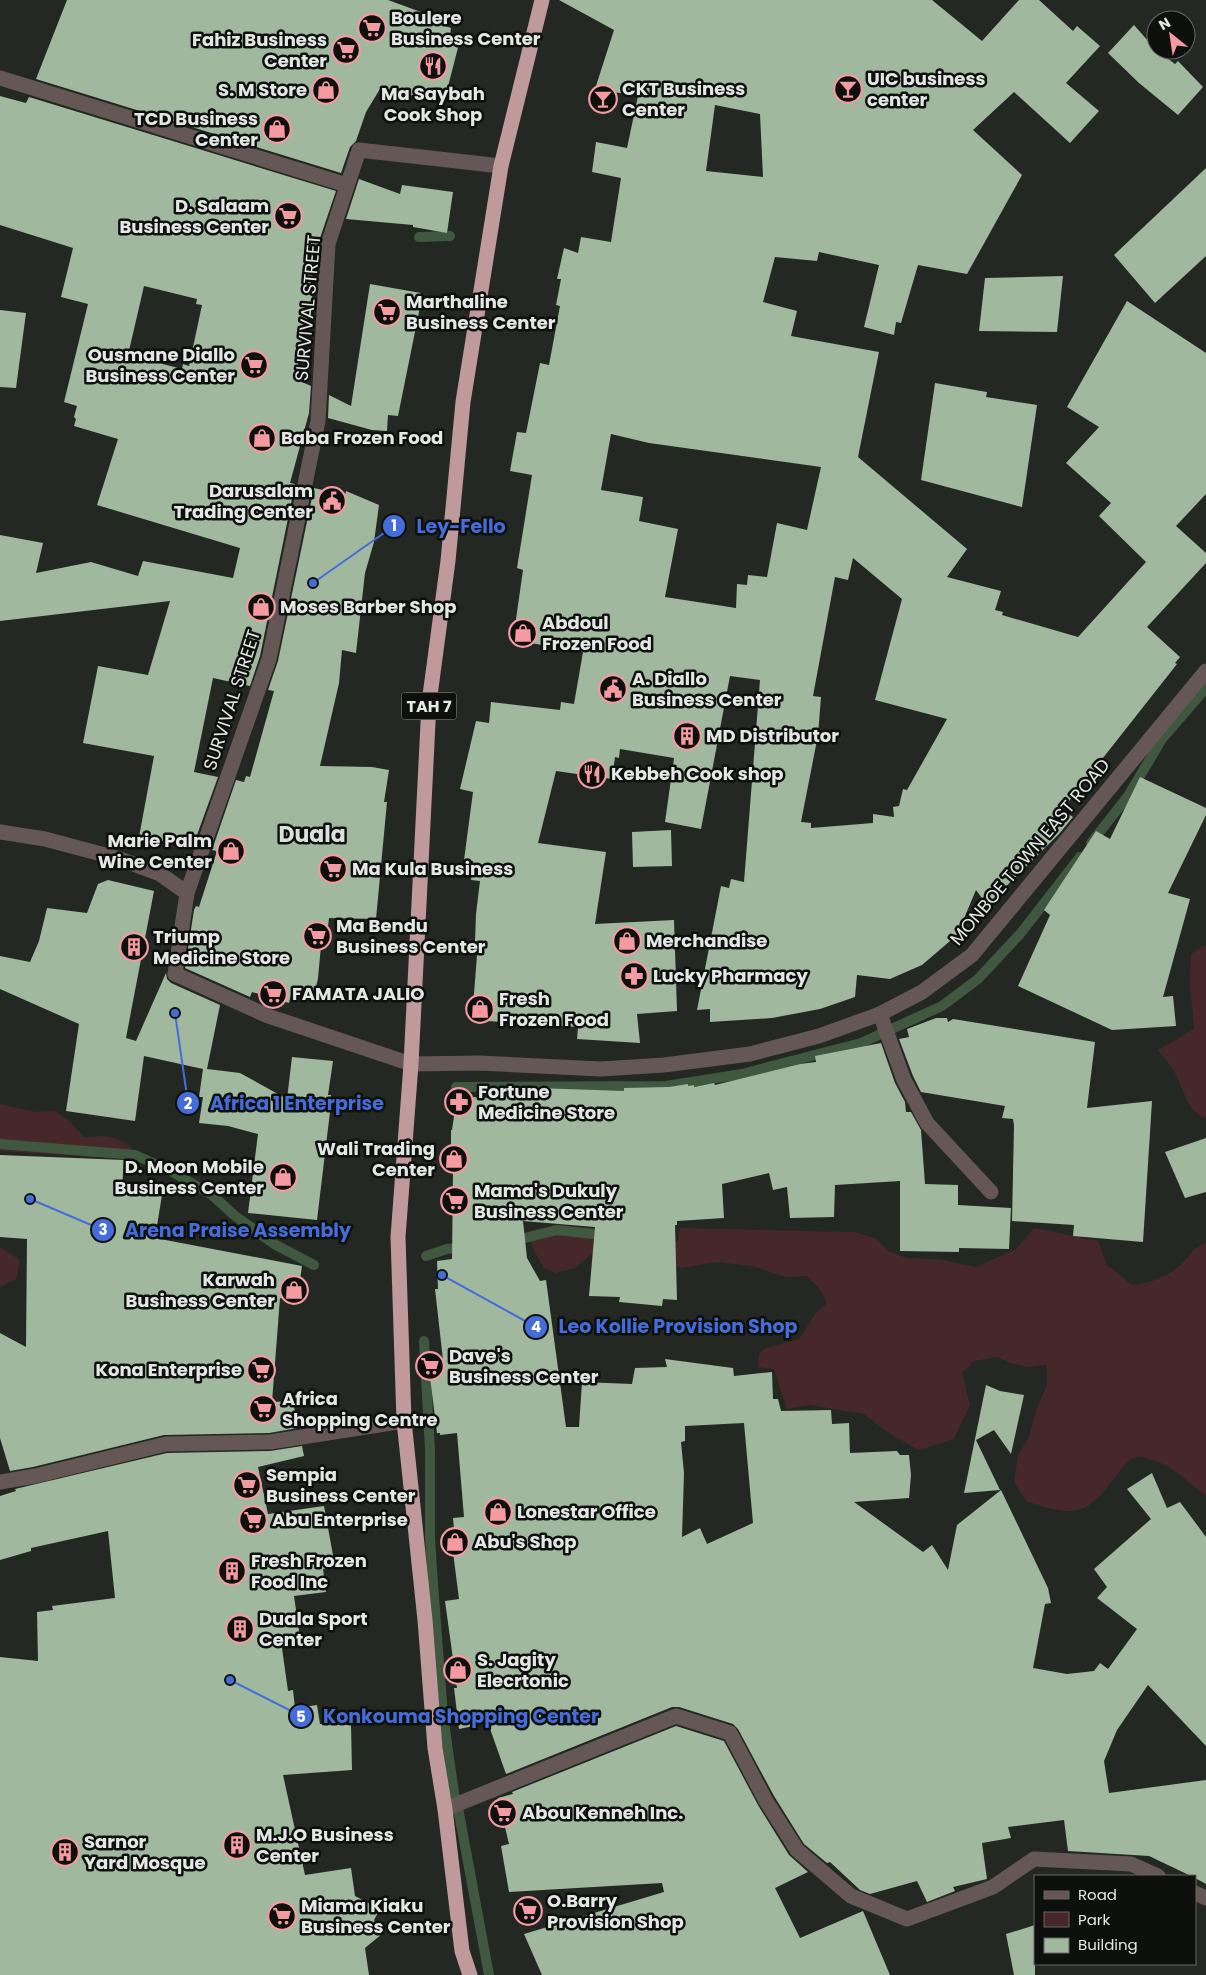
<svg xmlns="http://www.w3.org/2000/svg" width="1206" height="1975" viewBox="0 0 1206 1975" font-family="Poppins,sans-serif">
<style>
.green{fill:#46282a}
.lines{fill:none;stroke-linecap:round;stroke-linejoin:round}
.stream{stroke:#405740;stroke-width:10}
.building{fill:#9fb89e;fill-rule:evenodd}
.minor{stroke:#665757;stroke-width:15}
.highway{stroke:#bf999b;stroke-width:15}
.labels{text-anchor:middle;stroke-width:5;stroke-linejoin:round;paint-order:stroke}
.shield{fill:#0e100e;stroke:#a4a7a4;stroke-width:1}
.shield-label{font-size:16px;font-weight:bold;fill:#e4e8e4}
.poi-label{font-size:18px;font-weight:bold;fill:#e4e8e4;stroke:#0e100e;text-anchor:start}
.street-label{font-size:18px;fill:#e4e8e4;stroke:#0e100e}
.district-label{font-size:22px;font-weight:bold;fill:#dbe2db;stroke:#0e100e}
.leader{fill:none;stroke:#456dda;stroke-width:2}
.callout-dot{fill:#456dda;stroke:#0e100e;stroke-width:2}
.mark-label{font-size:15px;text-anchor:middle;font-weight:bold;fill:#fff}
.callout-label{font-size:19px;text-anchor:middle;font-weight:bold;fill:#456dda;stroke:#0e100e;stroke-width:5;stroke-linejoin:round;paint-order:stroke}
</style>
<rect width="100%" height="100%" fill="#232823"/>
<g class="green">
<path d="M 1205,945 L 1206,946 L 1206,1118 C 1187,1114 1182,1083 1173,1069 C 1169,1063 1163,1056 1158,1050 L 1194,1029 L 1190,984 L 1191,954 Z"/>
<path d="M 0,1104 L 36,1112 L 55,1111 L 68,1120 L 84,1137 C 107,1136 112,1134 132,1148 L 130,1159 L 0,1151 Z"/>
<path d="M 556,1225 L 594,1228 L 640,1240 L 678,1241 L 680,1228 L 854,1232 L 877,1239 L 888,1251 L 907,1258 L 937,1259 L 976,1267 L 1016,1249 L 1034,1228 L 1098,1241 L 1107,1265 L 1132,1285 C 1149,1283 1166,1278 1179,1266 C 1191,1256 1189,1250 1206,1243 L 1206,1496 C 1186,1480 1167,1461 1141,1457 C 1137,1456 1130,1459 1127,1462 C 1113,1477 1101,1504 1078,1510 C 1065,1514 1039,1506 1026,1501 L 1014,1482 L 1018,1455 L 1029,1437 L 1036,1410 L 1047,1385 L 1047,1365 L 1028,1367 L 1010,1363 L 998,1357 L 974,1361 L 962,1373 L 970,1405 L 954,1439 L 919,1450 L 887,1432 L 864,1414 L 810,1405 L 787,1409 L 774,1369 L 758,1367 L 759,1354 L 766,1348 L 799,1339 L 816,1313 L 827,1303 L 820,1289 L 806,1276 L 785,1277 L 752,1266 L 716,1262 L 682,1268 L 624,1254 L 596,1250 L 575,1268 L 556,1273 L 544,1268 L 532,1247 L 528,1231 Z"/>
<path d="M 0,1247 L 20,1260 L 16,1279 L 0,1287 Z"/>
</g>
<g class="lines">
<g class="stream">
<path d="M 419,237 L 450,236"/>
<path d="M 1091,843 L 1128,796 L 1162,739 L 1206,688"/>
<path d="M 456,1087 L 666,1086 L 742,1074 L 861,1043 L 942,1006 L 978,979 L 1020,934 L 1080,857"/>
<path d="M 0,1144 L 135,1155 L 169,1170 L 212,1195 L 234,1215 L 274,1244 L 314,1265"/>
<path d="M 513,1241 L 557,1230 L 593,1234"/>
<path d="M 426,1256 L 447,1249 L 464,1247"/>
<path d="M 424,1341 L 430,1450 L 430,1538 L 433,1584 L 443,1715 L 455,1800"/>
<path d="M 458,1808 L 489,1975"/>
</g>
</g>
<g class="building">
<path d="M 67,0 L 388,0 L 440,19 L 439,24 L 451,28 L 450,35 L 461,36 L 444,102 L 380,89 L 366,112 L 356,141 L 350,147 L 341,173 L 36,79 Z"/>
<path d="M 559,0 L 932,0 L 982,41 L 1019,0 L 1039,0 L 1073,31 L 1077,26 L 1100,46 L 1066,83 L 1099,111 L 1070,143 L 1014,92 L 973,130 L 1022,175 L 967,274 L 918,265 L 901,323 L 896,322 L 894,335 L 864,327 L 879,265 L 819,252 L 817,261 L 775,257 L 763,302 L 797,311 L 791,336 L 879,352 L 858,457 L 967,549 L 947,577 L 1001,591 L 995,610 L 1003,612 L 1002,615 L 1078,637 L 1146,562 L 1099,516 L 1111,503 L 1066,463 L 1099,427 L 1067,407 L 1127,301 L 1206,353 L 1206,494 L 1176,526 L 1206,553 L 1206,563 L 1147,627 L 1180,657 L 1175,663 L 1177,664 L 1062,810 L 1073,817 L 1059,834 L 987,905 L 976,890 L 957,935 L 922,965 L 890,979 L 857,975 L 855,997 L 820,1009 L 772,1018 L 710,1022 L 710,1009 L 697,1010 L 721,886 L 729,888 L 731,879 L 744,882 L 760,680 L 730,676 L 701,829 L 665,822 L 674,758 L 620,749 L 619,758 L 615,757 L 612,779 L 556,771 L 538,843 L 606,852 L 595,924 L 674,920 L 677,1011 L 637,1014 L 640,1043 L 577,1039 L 578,1027 L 472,1020 L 478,942 L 475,941 L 476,914 L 480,881 L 471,880 L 473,861 L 464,860 L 473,792 L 460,789 L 476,721 L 489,723 L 491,702 L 560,710 L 561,702 L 574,704 L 583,652 L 513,640 L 523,570 L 517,568 L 532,475 L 510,471 L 517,432 L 526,433 L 540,363 L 549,365 L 560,306 L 556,305 L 561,279 L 557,279 L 564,248 L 578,253 L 581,237 L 611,242 L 621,178 L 592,172 L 596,142 L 627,148 L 638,96 L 595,89 L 614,30 ZM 715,105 L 760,114 L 763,177 L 706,171 ZM 611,434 L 649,443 L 821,467 L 807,530 L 777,523 L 767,577 L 748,575 L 747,585 L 737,584 L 736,608 L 665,597 L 678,529 L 639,521 L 643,497 L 601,490 ZM 853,558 L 902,599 L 875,700 L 947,719 L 907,790 L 903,789 L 899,806 L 893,807 L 894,817 L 873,814 L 873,823 L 811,828 L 811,823 L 801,822 L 818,735 L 821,697 L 813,696 L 835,577 L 848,580 Z"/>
<path d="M 1134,25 L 1156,50 L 1175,64 L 1178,61 L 1203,87 L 1178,115 L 1139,83 L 1108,53 Z"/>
<path d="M 0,96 L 26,103 L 29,97 L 336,191 L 319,241 L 310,287 L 314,288 L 295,379 L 311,386 L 309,413 L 290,483 L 295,484 L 260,656 L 250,686 L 213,678 L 194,772 L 218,777 L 193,846 L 139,837 L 154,756 L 83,743 L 98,666 L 148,675 L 170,601 L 0,621 L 0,535 L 43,543 L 36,573 L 91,562 L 138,576 L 143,561 L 233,578 L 240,548 L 97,505 L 118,439 L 74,426 L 76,419 L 74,417 L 77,406 L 64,402 L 88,304 L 61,297 L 73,248 L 0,225 ZM 144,286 L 197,299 L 196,304 L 202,305 L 189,366 L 183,364 L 182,369 L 128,355 Z"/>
<path d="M 1206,168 L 1206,256 L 1155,303 L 1114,255 Z"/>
<path d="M 359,179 L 400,194 L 402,185 L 453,192 L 447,233 L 413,227 L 413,225 L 346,219 Z"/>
<path d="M 1063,276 L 1057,332 L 979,331 L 985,278 Z"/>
<path d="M 370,284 L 421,293 L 420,307 L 398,416 L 388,415 L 387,431 L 372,430 L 328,418 L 329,395 L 351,406 Z"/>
<path d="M 0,310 L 26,313 L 16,388 L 0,387 Z"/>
<path d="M 935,383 L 987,392 L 986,397 L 1037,405 L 1022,507 L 921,480 Z"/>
<path d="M 314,488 L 345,495 L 346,491 L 379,505 L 374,542 L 365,573 L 356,653 L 342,650 L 339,683 L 320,766 L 372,767 L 389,770 L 384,802 L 387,802 L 376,919 L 329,918 L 328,927 L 325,926 L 323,946 L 321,946 L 318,978 L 314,997 L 291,994 L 289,1003 L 252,992 L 250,997 L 185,968 L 194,910 L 196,906 L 199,907 L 217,851 L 212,850 L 236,780 L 244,782 L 246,776 L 250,777 L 274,691 L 268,690 L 278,661 Z"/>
<path d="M 1140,777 L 1206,808 L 1206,815 L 1168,893 L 1190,899 L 1163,997 L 1173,996 L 1176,1026 L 1112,1030 L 1018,986 L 1050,915 L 1044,910 L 1096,831 L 1110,839 Z"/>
<path d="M 671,830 L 672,866 L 633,867 L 632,832 Z"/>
<path d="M 108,880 L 154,891 L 126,1038 L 136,1041 L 166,973 L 167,979 L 171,983 L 220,1005 L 207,1069 L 240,1073 L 287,1099 L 292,1057 L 333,1061 L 328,1095 L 331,1095 L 330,1112 L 317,1220 L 248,1213 L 258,1134 L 228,1126 L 199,1123 L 203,1097 L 199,1097 L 203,1069 L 144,1056 L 135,1121 L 66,1111 L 79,1024 L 0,989 L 0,956 L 30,962 L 39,941 L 47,908 L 87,913 L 98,884 Z"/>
<path d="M 936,1018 L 947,1018 L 948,1022 L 953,1019 L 1095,1042 L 1087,1108 L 1152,1101 L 1143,1242 L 1073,1236 L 1074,1225 L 1012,1221 L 1014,1125 L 1013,1119 L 1002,1118 L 1005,1106 L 921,1092 L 913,1076 L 899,1039 L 909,1037 L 907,1029 Z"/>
<path d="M 881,1043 L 895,1083 L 905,1102 L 906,1112 L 911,1112 L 921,1130 L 925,1184 L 958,1185 L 958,1205 L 1011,1208 L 1009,1249 L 959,1248 L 959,1252 L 900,1251 L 900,1181 L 835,1185 L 834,1217 L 790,1218 L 787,1187 L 773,1190 L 769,1173 L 722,1184 L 724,1218 L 677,1221 L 677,1225 L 675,1225 L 677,1300 L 663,1299 L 662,1306 L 619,1302 L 620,1297 L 589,1296 L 595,1227 L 523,1221 L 527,1258 L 540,1281 L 546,1280 L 566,1427 L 579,1427 L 582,1382 L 632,1384 L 635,1368 L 667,1367 L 665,1359 L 733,1368 L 734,1376 L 772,1372 L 773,1399 L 778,1399 L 781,1411 L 831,1410 L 832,1424 L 849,1423 L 850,1453 L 897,1451 L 900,1455 L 909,1455 L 911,1475 L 909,1498 L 854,1502 L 923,1552 L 932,1545 L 948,1570 L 957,1525 L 1001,1490 L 1048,1588 L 1051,1603 L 1045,1604 L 1033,1668 L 1067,1674 L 1094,1671 L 1100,1663 L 1108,1669 L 1137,1629 L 1097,1598 L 1107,1587 L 1094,1569 L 1151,1519 L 1127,1489 L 1152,1473 L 1167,1508 L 1180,1502 L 1206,1537 L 1206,1746 L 1148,1685 L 1117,1730 L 1104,1761 L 1109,1793 L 1206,1780 L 1206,1884 L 1195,1878 L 1195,1876 L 1191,1876 L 1149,1856 L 1068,1851 L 1064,1820 L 1008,1827 L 1011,1838 L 982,1843 L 987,1879 L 953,1887 L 955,1891 L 927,1902 L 917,1881 L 870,1894 L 860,1890 L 830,1862 L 827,1863 L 804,1844 L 774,1796 L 738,1729 L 733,1724 L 679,1707 L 672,1707 L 506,1774 L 488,1723 L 459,1729 L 454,1688 L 457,1688 L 445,1601 L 459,1599 L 450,1529 L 454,1529 L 453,1518 L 464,1517 L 457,1433 L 440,1435 L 440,1433 L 437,1433 L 428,1361 L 443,1360 L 435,1289 L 438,1289 L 437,1261 L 452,1259 L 453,1170 L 451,1170 L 451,1130 L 452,1130 L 457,1096 L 504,1099 L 505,1087 L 624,1091 L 624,1088 L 669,1087 L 688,1084 L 688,1086 L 694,1085 L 694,1087 L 714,1083 L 715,1085 L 800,1064 L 816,1062 L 815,1056 ZM 744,1423 L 753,1523 L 707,1544 L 700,1528 L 682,1537 L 684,1473 L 681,1442 L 685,1441 L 685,1426 Z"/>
<path d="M 1206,1138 L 1206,1192 L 1185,1198 L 1165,1152 Z"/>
<path d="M 0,1155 L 124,1160 L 122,1188 L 162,1195 L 155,1238 L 302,1266 L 297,1301 L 280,1298 L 272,1402 L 293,1401 L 298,1428 L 269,1433 L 164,1435 L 33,1467 L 10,1471 L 0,1438 L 0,1333 L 26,1347 L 27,1239 L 0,1237 Z"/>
<path d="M 986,1385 L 1000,1391 L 1024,1395 L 1011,1454 L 994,1430 L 976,1440 L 1000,1490 L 964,1493 Z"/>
<path d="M 302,1446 L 304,1456 L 258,1467 L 268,1514 L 324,1506 L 335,1566 L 323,1569 L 326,1592 L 294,1596 L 300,1638 L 281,1641 L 288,1691 L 293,1690 L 295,1708 L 317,1705 L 320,1724 L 351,1725 L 352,1770 L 283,1775 L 305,1875 L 351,1868 L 355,1896 L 380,1909 L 374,1920 L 382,1934 L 365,1948 L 369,1975 L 0,1975 L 0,1657 L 38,1661 L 37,1612 L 53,1610 L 52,1606 L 115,1598 L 108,1531 L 31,1548 L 31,1551 L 0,1560 L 0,1496 L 16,1491 L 15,1489 L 167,1453 L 270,1451 Z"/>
<path d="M 676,1726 L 724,1741 L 758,1805 L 789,1855 L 808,1872 L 775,1888 L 800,1938 L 863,1911 L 890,1975 L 542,1975 L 524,1934 L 664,1892 L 662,1883 L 509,1892 L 501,1846 L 509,1844 L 498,1798 L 513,1794 L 512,1792 Z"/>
<path d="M 1035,1925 L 1035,1975 L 1014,1975 L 1006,1934 Z"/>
</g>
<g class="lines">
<g class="minor">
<path d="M 0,78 L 347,185"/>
<path d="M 501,166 L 359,150 L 328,244 L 318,421 L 269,659 L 187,893 L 175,974 L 268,1016 L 411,1064 L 480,1063 L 601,1069 L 664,1065 L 750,1054 L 819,1036 L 880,1014 L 922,992 L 972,955 L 1206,671"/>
<path d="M 0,832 L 45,839 L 120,859 L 160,874 L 187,893"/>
<path d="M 880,1014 L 904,1080 L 927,1123 L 991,1192"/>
<path d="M 0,1482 L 35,1476 L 166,1444 L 270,1442 L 404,1421"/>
<path d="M 445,1809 L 676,1716 L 730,1733 L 766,1801 L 797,1850 L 851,1896 L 907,1919 L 993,1887 L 1034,1859 L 1131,1864 L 1158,1876"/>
<path d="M 1195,1893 L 1206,1898"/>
</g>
<path class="highway" d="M 470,1975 L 462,1951 L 445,1809 L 435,1748 L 425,1620 L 404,1421 L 398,1237 L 411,1064 L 429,703 L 448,561 L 463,402 L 501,166 L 542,0"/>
</g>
<defs>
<symbol id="supermarket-ring" viewBox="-11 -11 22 22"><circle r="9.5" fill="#0e100e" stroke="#f49aa0" stroke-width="1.5"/><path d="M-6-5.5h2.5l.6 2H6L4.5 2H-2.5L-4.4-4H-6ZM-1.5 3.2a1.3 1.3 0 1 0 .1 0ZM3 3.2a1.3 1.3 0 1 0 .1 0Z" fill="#f49aa0"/></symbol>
<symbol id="restaurant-ring" viewBox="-11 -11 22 22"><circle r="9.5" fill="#0e100e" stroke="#f49aa0" stroke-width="1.5"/><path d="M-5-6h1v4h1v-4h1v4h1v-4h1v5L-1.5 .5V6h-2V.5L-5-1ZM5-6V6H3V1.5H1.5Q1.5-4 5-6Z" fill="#f49aa0"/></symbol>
<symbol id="bar-ring" viewBox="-11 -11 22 22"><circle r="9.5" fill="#0e100e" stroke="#f49aa0" stroke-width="1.5"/><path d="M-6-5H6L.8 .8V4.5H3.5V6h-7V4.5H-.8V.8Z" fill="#f49aa0"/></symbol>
<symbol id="shop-ring" viewBox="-11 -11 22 22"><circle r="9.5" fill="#0e100e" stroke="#f49aa0" stroke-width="1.5"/><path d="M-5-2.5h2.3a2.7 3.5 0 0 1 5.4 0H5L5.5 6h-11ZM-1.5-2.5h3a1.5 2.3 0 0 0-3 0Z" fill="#f49aa0"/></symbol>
<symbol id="civic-ring" viewBox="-11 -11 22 22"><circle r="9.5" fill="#0e100e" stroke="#f49aa0" stroke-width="1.5"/><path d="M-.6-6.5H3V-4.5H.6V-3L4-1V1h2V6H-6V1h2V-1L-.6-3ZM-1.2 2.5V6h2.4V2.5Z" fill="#f49aa0"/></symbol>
<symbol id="building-ring" viewBox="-11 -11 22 22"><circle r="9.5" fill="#0e100e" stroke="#f49aa0" stroke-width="1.5"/><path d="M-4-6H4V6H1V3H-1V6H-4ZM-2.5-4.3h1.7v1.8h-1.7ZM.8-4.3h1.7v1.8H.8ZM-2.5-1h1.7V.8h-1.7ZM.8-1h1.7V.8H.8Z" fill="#f49aa0"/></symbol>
<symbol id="pharmacy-ring" viewBox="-11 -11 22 22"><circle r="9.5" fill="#0e100e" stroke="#f49aa0" stroke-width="1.5"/><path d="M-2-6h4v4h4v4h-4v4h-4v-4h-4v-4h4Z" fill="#f49aa0"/></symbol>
</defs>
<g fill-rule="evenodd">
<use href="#supermarket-ring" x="356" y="12" width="32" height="32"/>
<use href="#supermarket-ring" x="330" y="34" width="32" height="32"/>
<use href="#restaurant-ring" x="417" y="50" width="32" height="32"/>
<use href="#bar-ring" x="832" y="73" width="32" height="32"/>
<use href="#shop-ring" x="310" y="74" width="32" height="32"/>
<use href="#bar-ring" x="587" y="83" width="32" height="32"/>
<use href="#shop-ring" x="261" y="113" width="32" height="32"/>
<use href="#supermarket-ring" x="272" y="200" width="32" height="32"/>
<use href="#supermarket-ring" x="371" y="296" width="32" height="32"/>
<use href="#supermarket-ring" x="238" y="349" width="32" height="32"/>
<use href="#shop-ring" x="246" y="422" width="32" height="32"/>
<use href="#civic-ring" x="316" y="485" width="32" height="32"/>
<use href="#shop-ring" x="245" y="591" width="32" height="32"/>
<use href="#shop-ring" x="507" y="617" width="32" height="32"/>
<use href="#civic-ring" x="597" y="673" width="32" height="32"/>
<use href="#building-ring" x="671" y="720" width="32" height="32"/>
<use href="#restaurant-ring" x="576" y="758" width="32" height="32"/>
<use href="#shop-ring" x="215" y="835" width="32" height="32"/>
<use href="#supermarket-ring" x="317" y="853" width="32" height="32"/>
<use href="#supermarket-ring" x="301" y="920" width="32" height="32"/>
<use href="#shop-ring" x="611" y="925" width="32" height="32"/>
<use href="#building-ring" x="118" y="931" width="32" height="32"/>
<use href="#pharmacy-ring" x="618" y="960" width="32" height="32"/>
<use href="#supermarket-ring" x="257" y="978" width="32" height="32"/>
<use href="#shop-ring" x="464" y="993" width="32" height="32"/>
<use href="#pharmacy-ring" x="443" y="1086" width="32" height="32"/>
<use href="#shop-ring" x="438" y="1143" width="32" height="32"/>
<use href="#shop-ring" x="267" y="1161" width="32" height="32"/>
<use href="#supermarket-ring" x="439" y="1185" width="32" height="32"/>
<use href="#shop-ring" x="278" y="1274" width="32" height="32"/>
<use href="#supermarket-ring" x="414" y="1350" width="32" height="32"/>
<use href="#supermarket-ring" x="245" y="1354" width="32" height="32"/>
<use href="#supermarket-ring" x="247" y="1393" width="32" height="32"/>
<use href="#supermarket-ring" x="231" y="1469" width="32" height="32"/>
<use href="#shop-ring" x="482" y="1496" width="32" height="32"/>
<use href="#supermarket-ring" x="237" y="1504" width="32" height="32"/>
<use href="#shop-ring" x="439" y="1526" width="32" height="32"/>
<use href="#building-ring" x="216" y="1555" width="32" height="32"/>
<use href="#building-ring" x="224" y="1613" width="32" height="32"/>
<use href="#shop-ring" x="442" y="1654" width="32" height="32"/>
<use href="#supermarket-ring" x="487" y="1797" width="32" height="32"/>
<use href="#building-ring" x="221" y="1829" width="32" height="32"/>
<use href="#building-ring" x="49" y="1836" width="32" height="32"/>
<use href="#supermarket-ring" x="512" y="1895" width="32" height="32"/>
<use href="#supermarket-ring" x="266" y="1900" width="32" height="32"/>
</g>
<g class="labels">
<rect class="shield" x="401.5" y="692.5" width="55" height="27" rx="4"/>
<g class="shield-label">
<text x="429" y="712">TAH 7</text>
</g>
<g class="poi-label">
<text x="391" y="24">Boulere<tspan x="391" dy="21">Business Center</tspan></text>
<text x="327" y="46" text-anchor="end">Fahiz Business<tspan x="327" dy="21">Center</tspan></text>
<text x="867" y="85">UIC business<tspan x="867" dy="21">center</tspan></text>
<text x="622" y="95">CKT Business<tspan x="622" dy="21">Center</tspan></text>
<text x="307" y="96" text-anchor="end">S. M Store</text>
<text x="433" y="100" text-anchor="middle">Ma Saybah<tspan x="433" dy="21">Cook Shop</tspan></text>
<text x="258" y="125" text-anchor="end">TCD Business<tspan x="258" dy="21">Center</tspan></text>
<text x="269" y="212" text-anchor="end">D. Salaam<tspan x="269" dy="21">Business Center</tspan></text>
<text x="406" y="308">Marthaline<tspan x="406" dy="21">Business Center</tspan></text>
<text x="235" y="361" text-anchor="end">Ousmane Diallo<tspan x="235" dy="21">Business Center</tspan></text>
<text x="281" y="444">Baba Frozen Food</text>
<text x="313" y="497" text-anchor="end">Darusalam<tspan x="313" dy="21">Trading Center</tspan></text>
<text x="280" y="613">Moses Barber Shop</text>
<text x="542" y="629">Abdoul<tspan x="542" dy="21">Frozen Food</tspan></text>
<text x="632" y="685">A. Diallo<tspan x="632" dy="21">Business Center</tspan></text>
<text x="706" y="742">MD Distributor</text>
<text x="611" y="780">Kebbeh Cook shop</text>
<text x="212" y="847" text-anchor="end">Marie Palm<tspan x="212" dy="21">Wine Center</tspan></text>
<text x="352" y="875">Ma Kula Business</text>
<text x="336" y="932">Ma Bendu<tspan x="336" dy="21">Business Center</tspan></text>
<text x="153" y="943">Triump<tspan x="153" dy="21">Medicine Store</tspan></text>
<text x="646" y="947">Merchandise</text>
<text x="653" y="982">Lucky Pharmacy</text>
<text x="292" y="1000">FAMATA JALIO</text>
<text x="499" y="1005">Fresh<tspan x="499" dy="21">Frozen Food</tspan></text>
<text x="478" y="1098">Fortune<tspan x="478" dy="21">Medicine Store</tspan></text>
<text x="435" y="1155" text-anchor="end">Wali Trading<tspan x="435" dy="21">Center</tspan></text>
<text x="264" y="1173" text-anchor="end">D. Moon Mobile<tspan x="264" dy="21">Business Center</tspan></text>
<text x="474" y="1197">Mama's Dukuly<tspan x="474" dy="21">Business Center</tspan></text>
<text x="275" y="1286" text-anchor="end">Karwah<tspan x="275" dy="21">Business Center</tspan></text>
<text x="449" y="1362">Dave's<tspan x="449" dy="21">Business Center</tspan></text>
<text x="242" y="1376" text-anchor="end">Kona Enterprise</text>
<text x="282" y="1405">Africa<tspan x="282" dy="21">Shopping Centre</tspan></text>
<text x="266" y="1481">Sempia<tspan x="266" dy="21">Business Center</tspan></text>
<text x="517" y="1518">Lonestar Office</text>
<text x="272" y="1526">Abu Enterprise</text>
<text x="474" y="1548">Abu's Shop</text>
<text x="251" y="1567">Fresh Frozen<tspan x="251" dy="21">Food Inc</tspan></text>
<text x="259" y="1625">Duala Sport<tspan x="259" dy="21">Center</tspan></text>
<text x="477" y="1666">S. Jagity<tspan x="477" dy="21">Elecrtonic</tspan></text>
<text x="522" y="1819">Abou Kenneh Inc.</text>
<text x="256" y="1841">M.J.O Business<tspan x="256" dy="21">Center</tspan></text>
<text x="84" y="1848">Sarnor<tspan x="84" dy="21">Yard Mosque</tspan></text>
<text x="547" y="1907">O.Barry<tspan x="547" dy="21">Provision Shop</tspan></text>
<text x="301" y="1912">Miama Kiaku<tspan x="301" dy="21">Business Center</tspan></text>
</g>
<g class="street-label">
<text transform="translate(308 308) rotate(-85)" y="6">SURVIVAL STREET</text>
<text transform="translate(232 700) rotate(-72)" y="6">SURVIVAL STREET</text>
<text transform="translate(1030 852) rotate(-50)" y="6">MONBOE TOWN EAST ROAD</text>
</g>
<g class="district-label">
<text x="312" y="842">Duala</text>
</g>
</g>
<path class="leader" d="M313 583L394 526M175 1013L188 1103M30 1199L103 1230M442 1275L536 1327M230 1680L301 1716"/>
<g class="callout-dot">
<circle cx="313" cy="583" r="5"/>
<circle cx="175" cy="1013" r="5"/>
<circle cx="30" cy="1199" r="5"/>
<circle cx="442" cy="1275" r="5"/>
<circle cx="230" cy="1680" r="5"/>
<circle cx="394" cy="526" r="12"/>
<circle cx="188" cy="1103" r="12"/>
<circle cx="103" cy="1230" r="12"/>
<circle cx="536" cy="1327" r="12"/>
<circle cx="301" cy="1716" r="12"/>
</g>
<g class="mark-label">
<text x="394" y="531">1</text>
<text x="188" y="1109">2</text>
<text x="103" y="1235">3</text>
<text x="536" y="1332">4</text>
<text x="301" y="1722">5</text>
</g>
<g class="callout-label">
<text x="461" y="533">Ley-Fello</text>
<text x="297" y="1110">Africa 1 Enterprise</text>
<text x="238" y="1237">Arena Praise Assembly</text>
<text x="678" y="1333">Leo Kollie Provision Shop</text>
<text x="461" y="1723">Konkouma Shopping Center</text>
</g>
<rect x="1034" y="1875" width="162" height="90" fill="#0e100e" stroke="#646664"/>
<rect x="1044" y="1891" width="25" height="8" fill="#665757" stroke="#646664"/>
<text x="1078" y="1900" font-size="15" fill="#e4e8e4">Road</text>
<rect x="1044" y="1912" width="25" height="15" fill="#46282a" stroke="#646664"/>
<text x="1078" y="1925" font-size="15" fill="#e4e8e4">Park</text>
<rect x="1044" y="1938" width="25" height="15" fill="#9fb89e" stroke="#646664"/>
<text x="1078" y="1950" font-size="15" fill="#e4e8e4">Building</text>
<g transform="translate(1171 35) rotate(330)"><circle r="24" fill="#0e100e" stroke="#646664"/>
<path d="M0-4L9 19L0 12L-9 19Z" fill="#f49aa0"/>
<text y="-8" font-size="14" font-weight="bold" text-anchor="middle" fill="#e4e8e4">N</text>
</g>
</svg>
